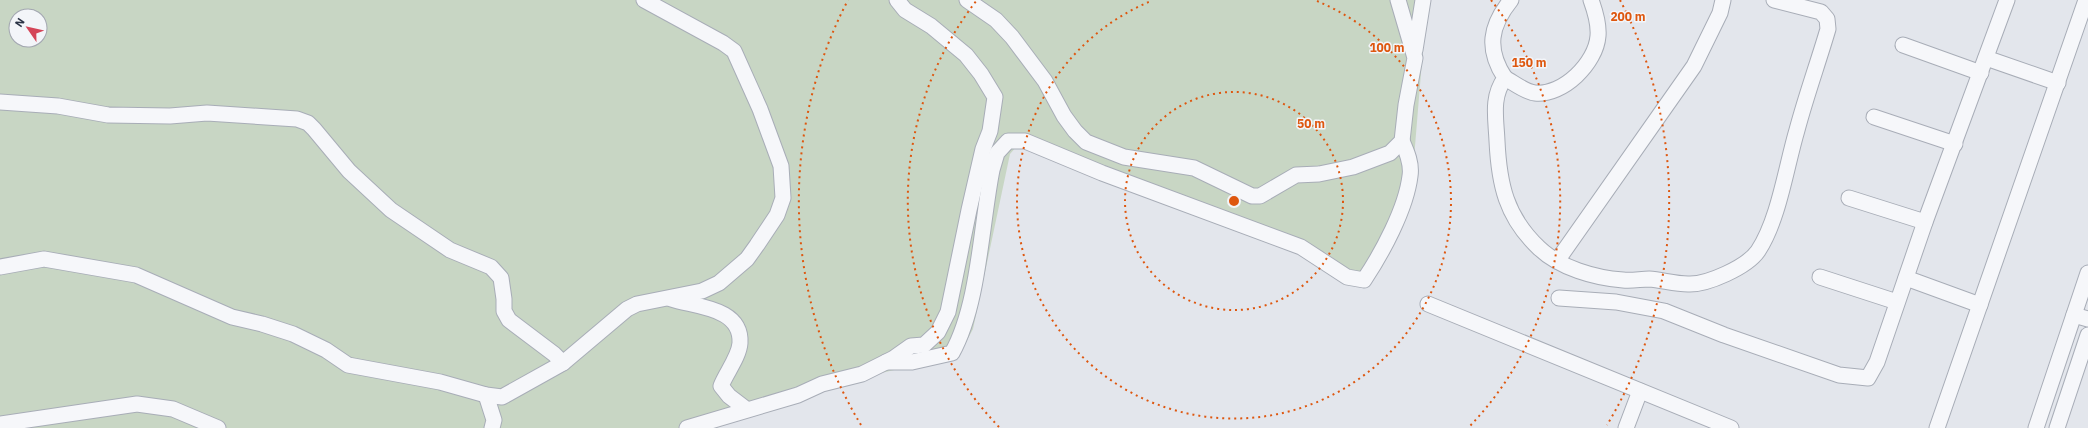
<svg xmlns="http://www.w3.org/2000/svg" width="2088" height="428" viewBox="0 0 2088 428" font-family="'IBM Plex Sans',sans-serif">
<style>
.green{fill:#c8d6c4;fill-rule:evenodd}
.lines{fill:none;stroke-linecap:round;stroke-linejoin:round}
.minor-casing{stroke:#a8adb7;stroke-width:17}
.minor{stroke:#f6f7fa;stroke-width:15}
.ring{fill:none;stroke:#de570f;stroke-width:2;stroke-dasharray:2 4}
.centre{fill:#de570f;stroke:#f3f5f9;stroke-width:2}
.ring-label{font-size:12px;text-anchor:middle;font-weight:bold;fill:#de570f;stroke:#f3f5f9;stroke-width:3;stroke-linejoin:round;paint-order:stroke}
</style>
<rect width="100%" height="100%" fill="#e3e6ec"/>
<path class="green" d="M 0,0 L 1427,0 L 1410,207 L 1382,267 L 1371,278 L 1358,276 L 1326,253 L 1030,143 L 1017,146 L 1010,154 L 973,329 L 964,346 L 950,357 L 834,384 L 696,428 L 0,428 ZM 16,16 L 40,16 L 40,40 L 16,40 Z"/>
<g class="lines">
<defs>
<g id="minor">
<path d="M 967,0 L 996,20 L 1012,37 L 1045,81 L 1064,116 L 1075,131 L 1086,142 L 1124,157 L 1194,168 L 1252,196 L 1260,196 L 1296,175 L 1319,174 L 1353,167 L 1390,153 L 1402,141 L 1406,105 L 1415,58 L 1398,0"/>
<path d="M 1511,0 C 1490,26 1486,49 1505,78 C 1491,97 1496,118 1497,141 C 1499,184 1506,217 1539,248 C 1560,268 1595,278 1623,280 C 1632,281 1641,279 1649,279 C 1662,280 1675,284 1688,284 C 1707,285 1747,267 1758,251 C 1779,219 1786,167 1797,130 C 1806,96 1818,63 1828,29 L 1827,19 L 1821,12 L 1774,0"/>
<path d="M 1903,45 L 1981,73"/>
<path d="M 1415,50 L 1423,0"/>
<path d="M 1986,58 L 2058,83"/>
<path d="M 1505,78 C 1514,83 1525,92 1535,93 C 1563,96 1596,63 1598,36 C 1599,25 1595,11 1591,0"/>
<path d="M 0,102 L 58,106 L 108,115 L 170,116 L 207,113 L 297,119 L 308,123 L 314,129 L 349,171 L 391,210 L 450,250 L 491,267 L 501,278 L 504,299 L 504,311 L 509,320 L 554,354 L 563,363"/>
<path d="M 1874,117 L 1955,144"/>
<path d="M 1849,198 L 1925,222"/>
<path d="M 1557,261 L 1694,66 L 1720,13 L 1723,0"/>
<path d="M 0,267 L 44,259 L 136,275 L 232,317 L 262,324 L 293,334 L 326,350 L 348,365 L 440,382 L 486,395 L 502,397 L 563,363 L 627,309 L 637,304 L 702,291 L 719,283 L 747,259 L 757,245 L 777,215 L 783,198 L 781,166 L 760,109 L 734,51 L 723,43 L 644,0"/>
<path d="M 1820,277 L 1897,302"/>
<path d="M 1906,278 L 1980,305"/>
<path d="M 1559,298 L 1616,302 L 1664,311 L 1724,335 L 1839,375 L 1868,378 L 1877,362 L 1925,222 L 2007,0"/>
<path d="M 671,299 C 695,307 742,307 740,343 C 739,357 726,373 721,386 L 729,396 L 746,409"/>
<path d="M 1428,304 L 1731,428"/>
<path d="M 2074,315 L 2088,319"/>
<path d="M 886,362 L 912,362 L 952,353 C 979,305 981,225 992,170 L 997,153 L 1008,141 L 1025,141 L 1102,173 L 1301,247 L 1347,277 L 1364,280 C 1382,253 1406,209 1410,176 C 1412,164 1407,152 1402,141"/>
<path d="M 486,395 L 494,420 L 492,428"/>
<path d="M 0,424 L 137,404 L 173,409 L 218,428"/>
<path d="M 687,428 L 798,395 L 822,384 L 862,374 L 894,358 L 911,346 L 924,345 L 938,332 L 948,312 L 969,210 L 983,149 L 990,131 L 995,97 L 981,74 L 966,55 L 931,26 L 905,10 L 897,0"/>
<path d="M 1626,428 L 1640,391"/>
<path d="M 1937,428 L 2086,0"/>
<path d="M 2036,428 L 2088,273"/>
<path d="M 2057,428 L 2088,335"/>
</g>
</defs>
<use href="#minor" class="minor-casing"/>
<use href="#minor" class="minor"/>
</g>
<g class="ring">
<circle cx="1234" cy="201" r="109"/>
<path d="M1317 1A217 217 0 1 1 1151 1"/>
<path d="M999 427A326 326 0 0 1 977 0M1491 0A326 326 0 0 1 1469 427"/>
<path d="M861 425A435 435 0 0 1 848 0M1620 0A435 435 0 0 1 1607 425"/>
</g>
<circle cx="1234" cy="201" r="6" class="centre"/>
<g class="ring-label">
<text x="1628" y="21">200 m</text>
<text x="1387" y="52">100 m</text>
<text x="1529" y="67">150 m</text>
<text x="1311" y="128">50 m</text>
</g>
<g transform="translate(28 28) rotate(304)"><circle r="19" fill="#f3f5f9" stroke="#a3a7b1"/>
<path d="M0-3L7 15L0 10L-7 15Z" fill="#d44558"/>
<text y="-6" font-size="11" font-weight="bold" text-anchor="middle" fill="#2a3345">N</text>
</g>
</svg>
